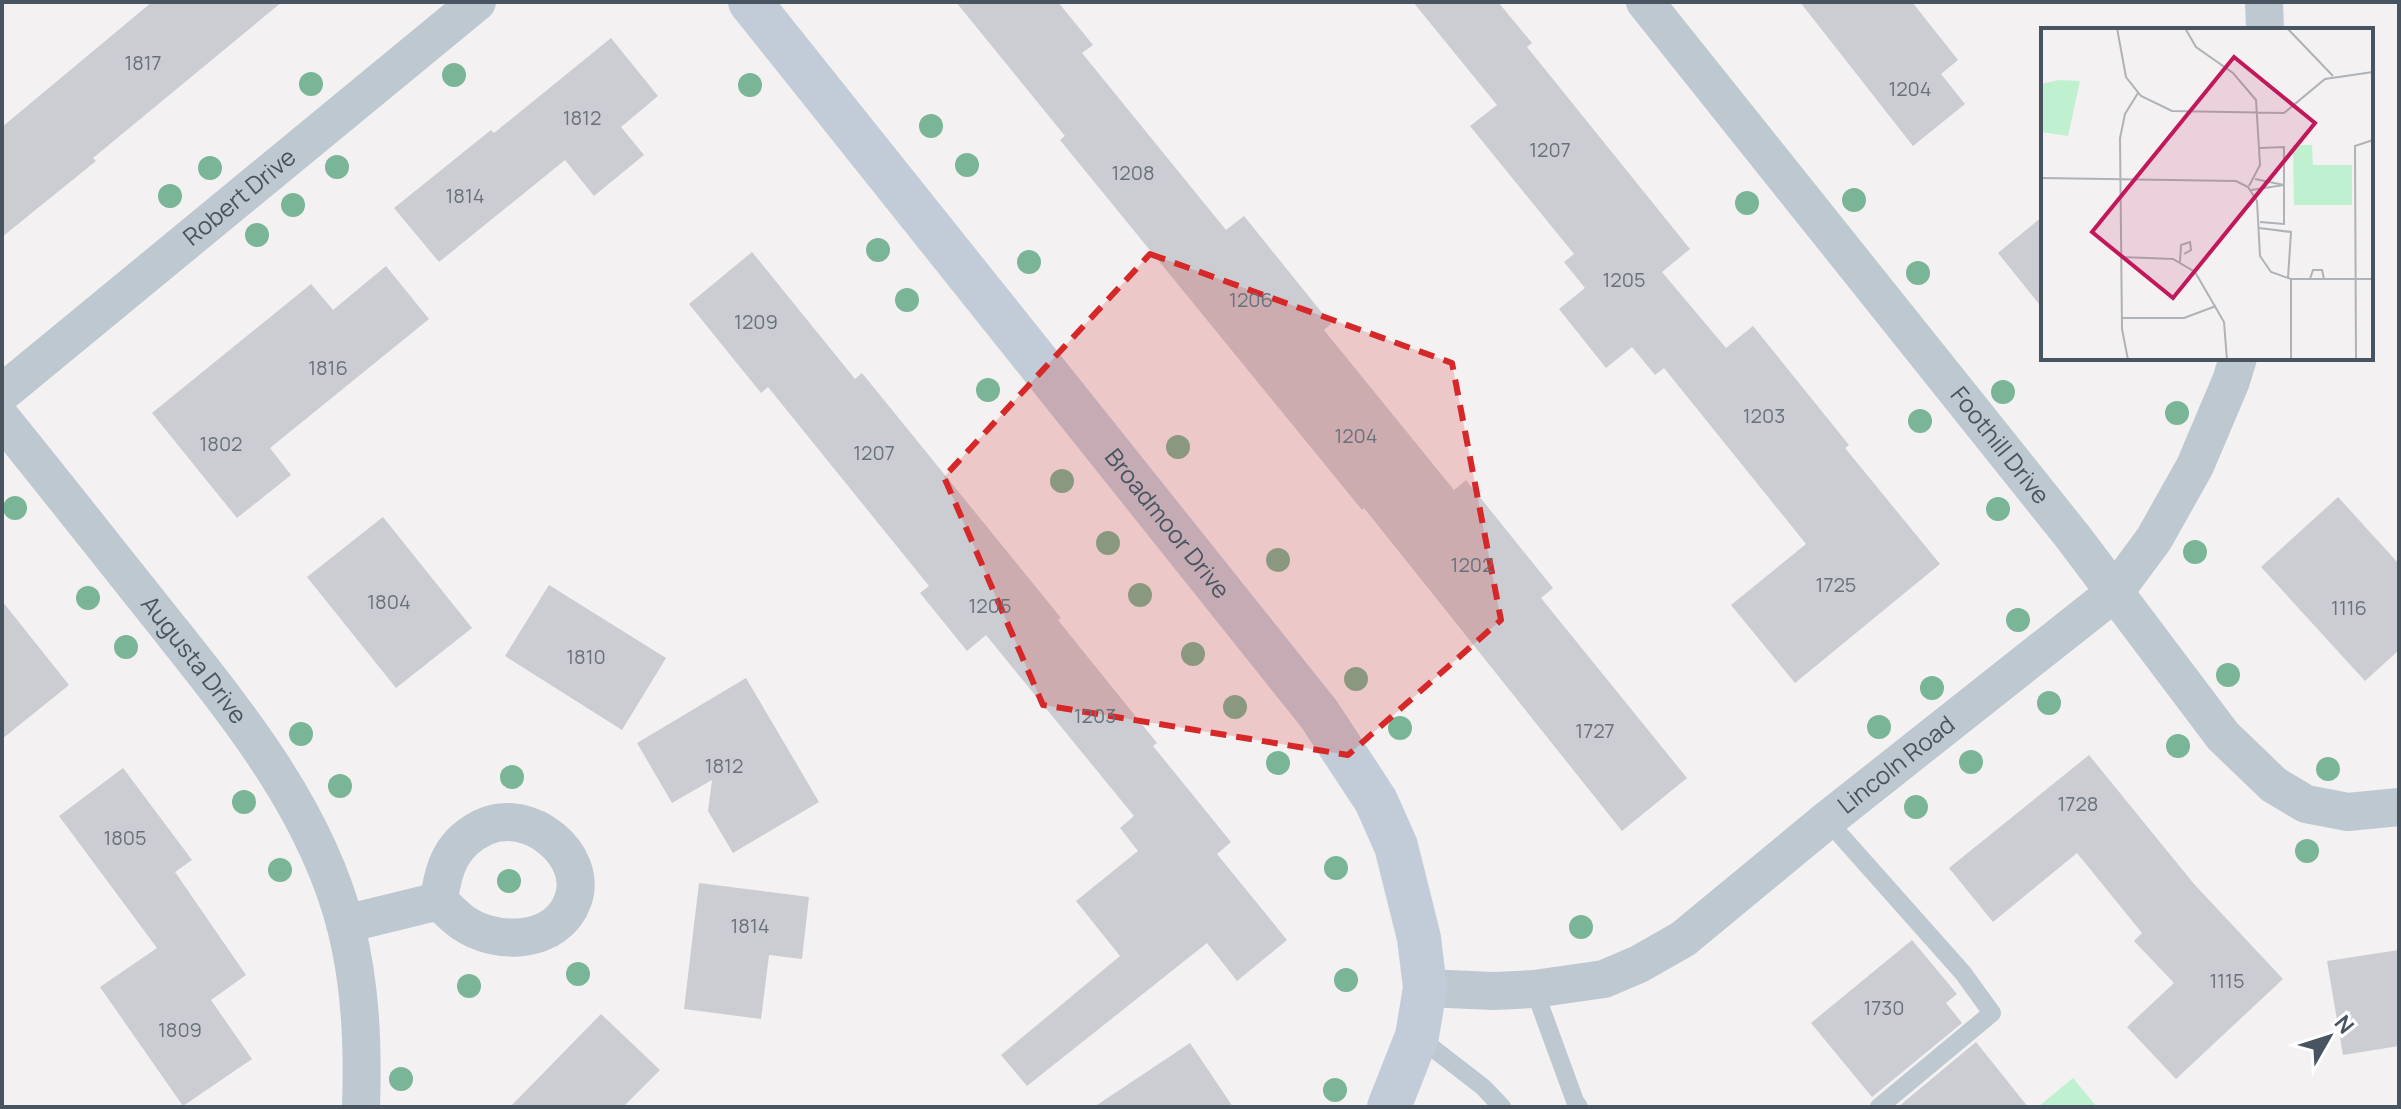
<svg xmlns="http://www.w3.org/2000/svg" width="2401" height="1109" viewBox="0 0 2401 1109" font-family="Manrope,sans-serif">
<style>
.green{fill:#bff1d1}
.building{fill:#cbcdd3}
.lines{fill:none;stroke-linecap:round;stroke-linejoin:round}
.lane{stroke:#bec8d0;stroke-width:18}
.street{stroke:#bec8d0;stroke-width:38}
.secondary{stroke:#c1ccd8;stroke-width:44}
.tree{fill:#79b596}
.marked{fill:#d62828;fill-opacity:0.2;stroke:#d62828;stroke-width:6;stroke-dasharray:16 10;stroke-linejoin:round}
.labels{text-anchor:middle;stroke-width:6;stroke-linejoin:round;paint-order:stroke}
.number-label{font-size:20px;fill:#69727c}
.street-label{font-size:24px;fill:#48545f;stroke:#fff}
.inset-road{fill:none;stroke:#afb2b7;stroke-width:2}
.view{fill:#c2185b;fill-opacity:0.15;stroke:#c2185b;stroke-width:4}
.inset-edge{fill:none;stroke:#48545f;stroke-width:4}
</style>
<rect width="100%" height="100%" fill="#f3f1f1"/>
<path class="green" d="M 2073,1078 L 2097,1107 L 2038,1107 Z"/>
<g class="building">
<path d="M 152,2 L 282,2 L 93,158 L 96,161 L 2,237 L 2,127 Z"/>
<path d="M 956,2 L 1058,2 L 1093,45 L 1082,53 L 1226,230 L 1244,216 L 1331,324 L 1324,330 L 1454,490 L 1466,480 L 1553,588 L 1541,598 L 1687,778 L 1622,831 L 1364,508 L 1362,510 L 1060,140 L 1065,136 Z"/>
<path d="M 1413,2 L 1498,2 L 1532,43 L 1527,47 L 1690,249 L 1662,272 L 1726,348 L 1753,326 L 1849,445 L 1845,448 L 1940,564 L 1795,683 L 1731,605 L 1806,544 L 1664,368 L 1655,375 L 1632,347 L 1606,368 L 1559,309 L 1585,288 L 1564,262 L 1574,254 L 1470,126 L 1497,105 Z"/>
<path d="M 1800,2 L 1912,2 L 1958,60 L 1941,74 L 1965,104 L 1913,146 Z"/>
<path d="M 611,38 L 658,96 L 621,127 L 644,155 L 594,196 L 565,160 L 439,262 L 394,208 L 491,130 L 494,133 Z"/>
<path d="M 2043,216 L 2043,309 L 1998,253 Z"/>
<path d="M 752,252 L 855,379 L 862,373 L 1061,618 L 1058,620 L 1157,743 L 1153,746 L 1231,842 L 1217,854 L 1287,940 L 1237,981 L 1207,943 L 1027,1086 L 1001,1055 L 1120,956 L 1076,901 L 1138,851 L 1120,828 L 1134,816 L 986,635 L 967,651 L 920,593 L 929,586 L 768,387 L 761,393 L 689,304 Z"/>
<path d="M 386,266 L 429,319 L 270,448 L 291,475 L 237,518 L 152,413 L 311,284 L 333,310 Z"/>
<path d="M 2338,497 L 2399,564 L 2399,650 L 2365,681 L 2261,567 Z"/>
<path d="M 383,517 L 472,628 L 396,688 L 307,577 Z"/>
<path d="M 549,585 L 666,658 L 622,730 L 505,656 Z"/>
<path d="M 2,601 L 69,685 L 2,739 Z"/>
<path d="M 746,678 L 819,802 L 733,853 L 708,811 L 712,780 L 672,803 L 637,743 Z"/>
<path d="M 2089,755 L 2194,884 L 2283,979 L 2176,1079 L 2127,1027 L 2174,983 L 2134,941 L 2142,933 L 2077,853 L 1993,922 L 1949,868 Z"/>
<path d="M 123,768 L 192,860 L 175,872 L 246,975 L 211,1000 L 252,1059 L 183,1106 L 100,987 L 157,948 L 59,816 Z"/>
<path d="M 699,883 L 809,897 L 802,959 L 769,955 L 761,1019 L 684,1009 Z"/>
<path d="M 1912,940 L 1957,994 L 1946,1003 L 1962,1023 L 1872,1097 L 1811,1023 Z"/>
<path d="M 2399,950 L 2399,1046 L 2343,1055 L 2327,961 Z"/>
<path d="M 601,1014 L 660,1070 L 623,1107 L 510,1107 Z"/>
<path d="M 1976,1042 L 2028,1107 L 1898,1107 Z"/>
<path d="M 1190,1043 L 1233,1107 L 1094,1107 Z"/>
</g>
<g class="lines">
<g class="lane">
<path d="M 1827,820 L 1963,973 L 1992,1013 L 1879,1107"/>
<path d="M 1534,989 L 1575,1101 L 1579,1107"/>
<path d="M 1417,1036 L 1483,1087 L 1502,1107"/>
</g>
<g class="street">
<path id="s1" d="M 1645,2 L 2073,537 L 2223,736 L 2274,785 L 2306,804 L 2348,812 L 2399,807"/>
<path d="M 2264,2 L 2265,30"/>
<path id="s2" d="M 2,393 L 477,2"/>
<path id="s3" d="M 2,419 C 54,483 105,548 157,613 C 233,709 315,806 346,927 C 361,987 363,1046 361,1107"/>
<path d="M 345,924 L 439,901 C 443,867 452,842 484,827 C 529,806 589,855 573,900 C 557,945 495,946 462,922 C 454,916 446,908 439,901"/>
<path id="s4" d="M 1425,988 L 1494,991 L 1534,989 L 1604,979 L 1639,964 L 1683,939 L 1827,820 L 2114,593 L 2154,539 L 2195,466 L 2231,381 L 2238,358"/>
</g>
<path class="secondary" id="s5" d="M 750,2 L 1319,714 L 1376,801 L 1396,846 L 1419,938 L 1425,988 L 1417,1036 L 1389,1107"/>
</g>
<g class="tree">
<circle cx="454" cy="75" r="12"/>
<circle cx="311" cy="84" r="12"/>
<circle cx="750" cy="85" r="12"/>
<circle cx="931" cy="126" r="12"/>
<circle cx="967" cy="165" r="12"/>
<circle cx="337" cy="167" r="12"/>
<circle cx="210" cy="168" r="12"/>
<circle cx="170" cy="196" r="12"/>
<circle cx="1854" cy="200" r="12"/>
<circle cx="1747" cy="203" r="12"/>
<circle cx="293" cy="205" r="12"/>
<circle cx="257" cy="235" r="12"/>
<circle cx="878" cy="250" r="12"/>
<circle cx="1029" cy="262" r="12"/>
<circle cx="1918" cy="273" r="12"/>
<circle cx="907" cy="300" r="12"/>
<circle cx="988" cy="390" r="12"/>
<circle cx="2003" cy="392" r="12"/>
<circle cx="2177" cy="413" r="12"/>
<circle cx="1920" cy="421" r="12"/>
<circle cx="1178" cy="447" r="12"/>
<circle cx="1062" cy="481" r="12"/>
<circle cx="15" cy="508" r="12"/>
<circle cx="1998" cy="509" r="12"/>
<circle cx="1108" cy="543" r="12"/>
<circle cx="2195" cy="552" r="12"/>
<circle cx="1278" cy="560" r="12"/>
<circle cx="1140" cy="595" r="12"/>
<circle cx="88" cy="598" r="12"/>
<circle cx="2018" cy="620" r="12"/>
<circle cx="126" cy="647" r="12"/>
<circle cx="1193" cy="654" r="12"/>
<circle cx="2228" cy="675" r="12"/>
<circle cx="1356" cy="679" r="12"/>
<circle cx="1932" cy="688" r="12"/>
<circle cx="2049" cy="703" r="12"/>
<circle cx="1235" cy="707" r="12"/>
<circle cx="1879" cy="727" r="12"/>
<circle cx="1400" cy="728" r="12"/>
<circle cx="301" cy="734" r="12"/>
<circle cx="2178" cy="746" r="12"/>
<circle cx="1971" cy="762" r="12"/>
<circle cx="1278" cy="763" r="12"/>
<circle cx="2328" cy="769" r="12"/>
<circle cx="512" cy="777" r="12"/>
<circle cx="340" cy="786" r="12"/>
<circle cx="244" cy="802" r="12"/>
<circle cx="1916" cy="807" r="12"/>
<circle cx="2307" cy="851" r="12"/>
<circle cx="1336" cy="868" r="12"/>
<circle cx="280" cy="870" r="12"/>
<circle cx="509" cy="881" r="12"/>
<circle cx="1581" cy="927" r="12"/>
<circle cx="578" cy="974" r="12"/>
<circle cx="1346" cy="980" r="12"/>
<circle cx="469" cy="986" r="12"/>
<circle cx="401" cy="1079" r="12"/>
<circle cx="1335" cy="1090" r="12"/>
</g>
<path class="marked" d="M 1150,254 L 1452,363 L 1501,620 L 1348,755 L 1043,705 L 944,477 Z"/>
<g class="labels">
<g class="number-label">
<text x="143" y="70">1817</text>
<text x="1910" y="96">1204</text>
<text x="582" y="125">1812</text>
<text x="1550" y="157">1207</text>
<text x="1133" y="180">1208</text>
<text x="465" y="203">1814</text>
<text x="1624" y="287">1205</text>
<text x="1251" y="307">1206</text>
<text x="756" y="329">1209</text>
<text x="328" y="375">1816</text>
<text x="1764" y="423">1203</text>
<text x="1356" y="443">1204</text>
<text x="221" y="451">1802</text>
<text x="874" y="460">1207</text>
<text x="1472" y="572">1202</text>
<text x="1836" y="592">1725</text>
<text x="389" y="609">1804</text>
<text x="990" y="613">1205</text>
<text x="2349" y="615">1116</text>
<text x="586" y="664">1810</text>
<text x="1095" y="723">1203</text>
<text x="1595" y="738">1727</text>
<text x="724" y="773">1812</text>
<text x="2078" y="811">1728</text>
<text x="125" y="845">1805</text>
<text x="750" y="933">1814</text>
<text x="2227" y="988">1115</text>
<text x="1884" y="1015">1730</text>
<text x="180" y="1037">1809</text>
</g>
<g class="street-label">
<text dy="8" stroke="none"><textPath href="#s2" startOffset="308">Robert Drive</textPath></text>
<text dy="8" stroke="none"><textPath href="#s1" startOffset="568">Foothill Drive</textPath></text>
<text dy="8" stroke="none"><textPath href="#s5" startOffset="668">Broadmoor Drive</textPath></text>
<text dy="8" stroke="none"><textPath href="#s3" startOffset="308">Augusta Drive</textPath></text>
<text dy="8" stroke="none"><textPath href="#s4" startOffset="544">Lincoln Road</textPath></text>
</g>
</g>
<g transform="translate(2041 28)">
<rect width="332" height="332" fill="#f3f1f1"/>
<path d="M 18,52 L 39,53 L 27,108 L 0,104 L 0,56 ZM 252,117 L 271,117 L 272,137 L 311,137 L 311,177 L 253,177 Z" fill="#bff1d1"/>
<path class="inset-road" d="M 76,0 L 85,49 L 100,68 L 131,83 L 243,85 L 284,51 L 332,44M 144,0 L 155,19 L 192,45 L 215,72 L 219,137 L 208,158M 246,0 L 292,48M 0,150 L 195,153 L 207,159 L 216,173 L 219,228 L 230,244 L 250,251 L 332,251M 210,162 L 243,157 L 214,151M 219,194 L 243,196 L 243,119 L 219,120M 218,200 L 250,204 L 247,250M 80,229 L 132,231 L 154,244 L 183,294 L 186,332M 139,234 L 140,217 L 149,214 L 150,222 L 143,226M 250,251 L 250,332M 269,251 L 272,242 L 281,242 L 283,251M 81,290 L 143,290 L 175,278M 87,332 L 81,301 L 79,110 L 84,86 L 97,65M 315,332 L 314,118 L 332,112"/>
<path class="view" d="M 193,29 L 274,95 L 132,270 L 51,204 Z"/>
<rect width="332" height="332" class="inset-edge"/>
</g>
<rect width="2401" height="1109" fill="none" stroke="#48545f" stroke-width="8"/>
<g transform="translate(2329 1037) rotate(51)" stroke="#ffffff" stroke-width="6" paint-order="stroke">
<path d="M0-6L14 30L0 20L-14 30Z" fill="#48545f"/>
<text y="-12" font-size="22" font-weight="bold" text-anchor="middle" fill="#48545f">N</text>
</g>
</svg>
